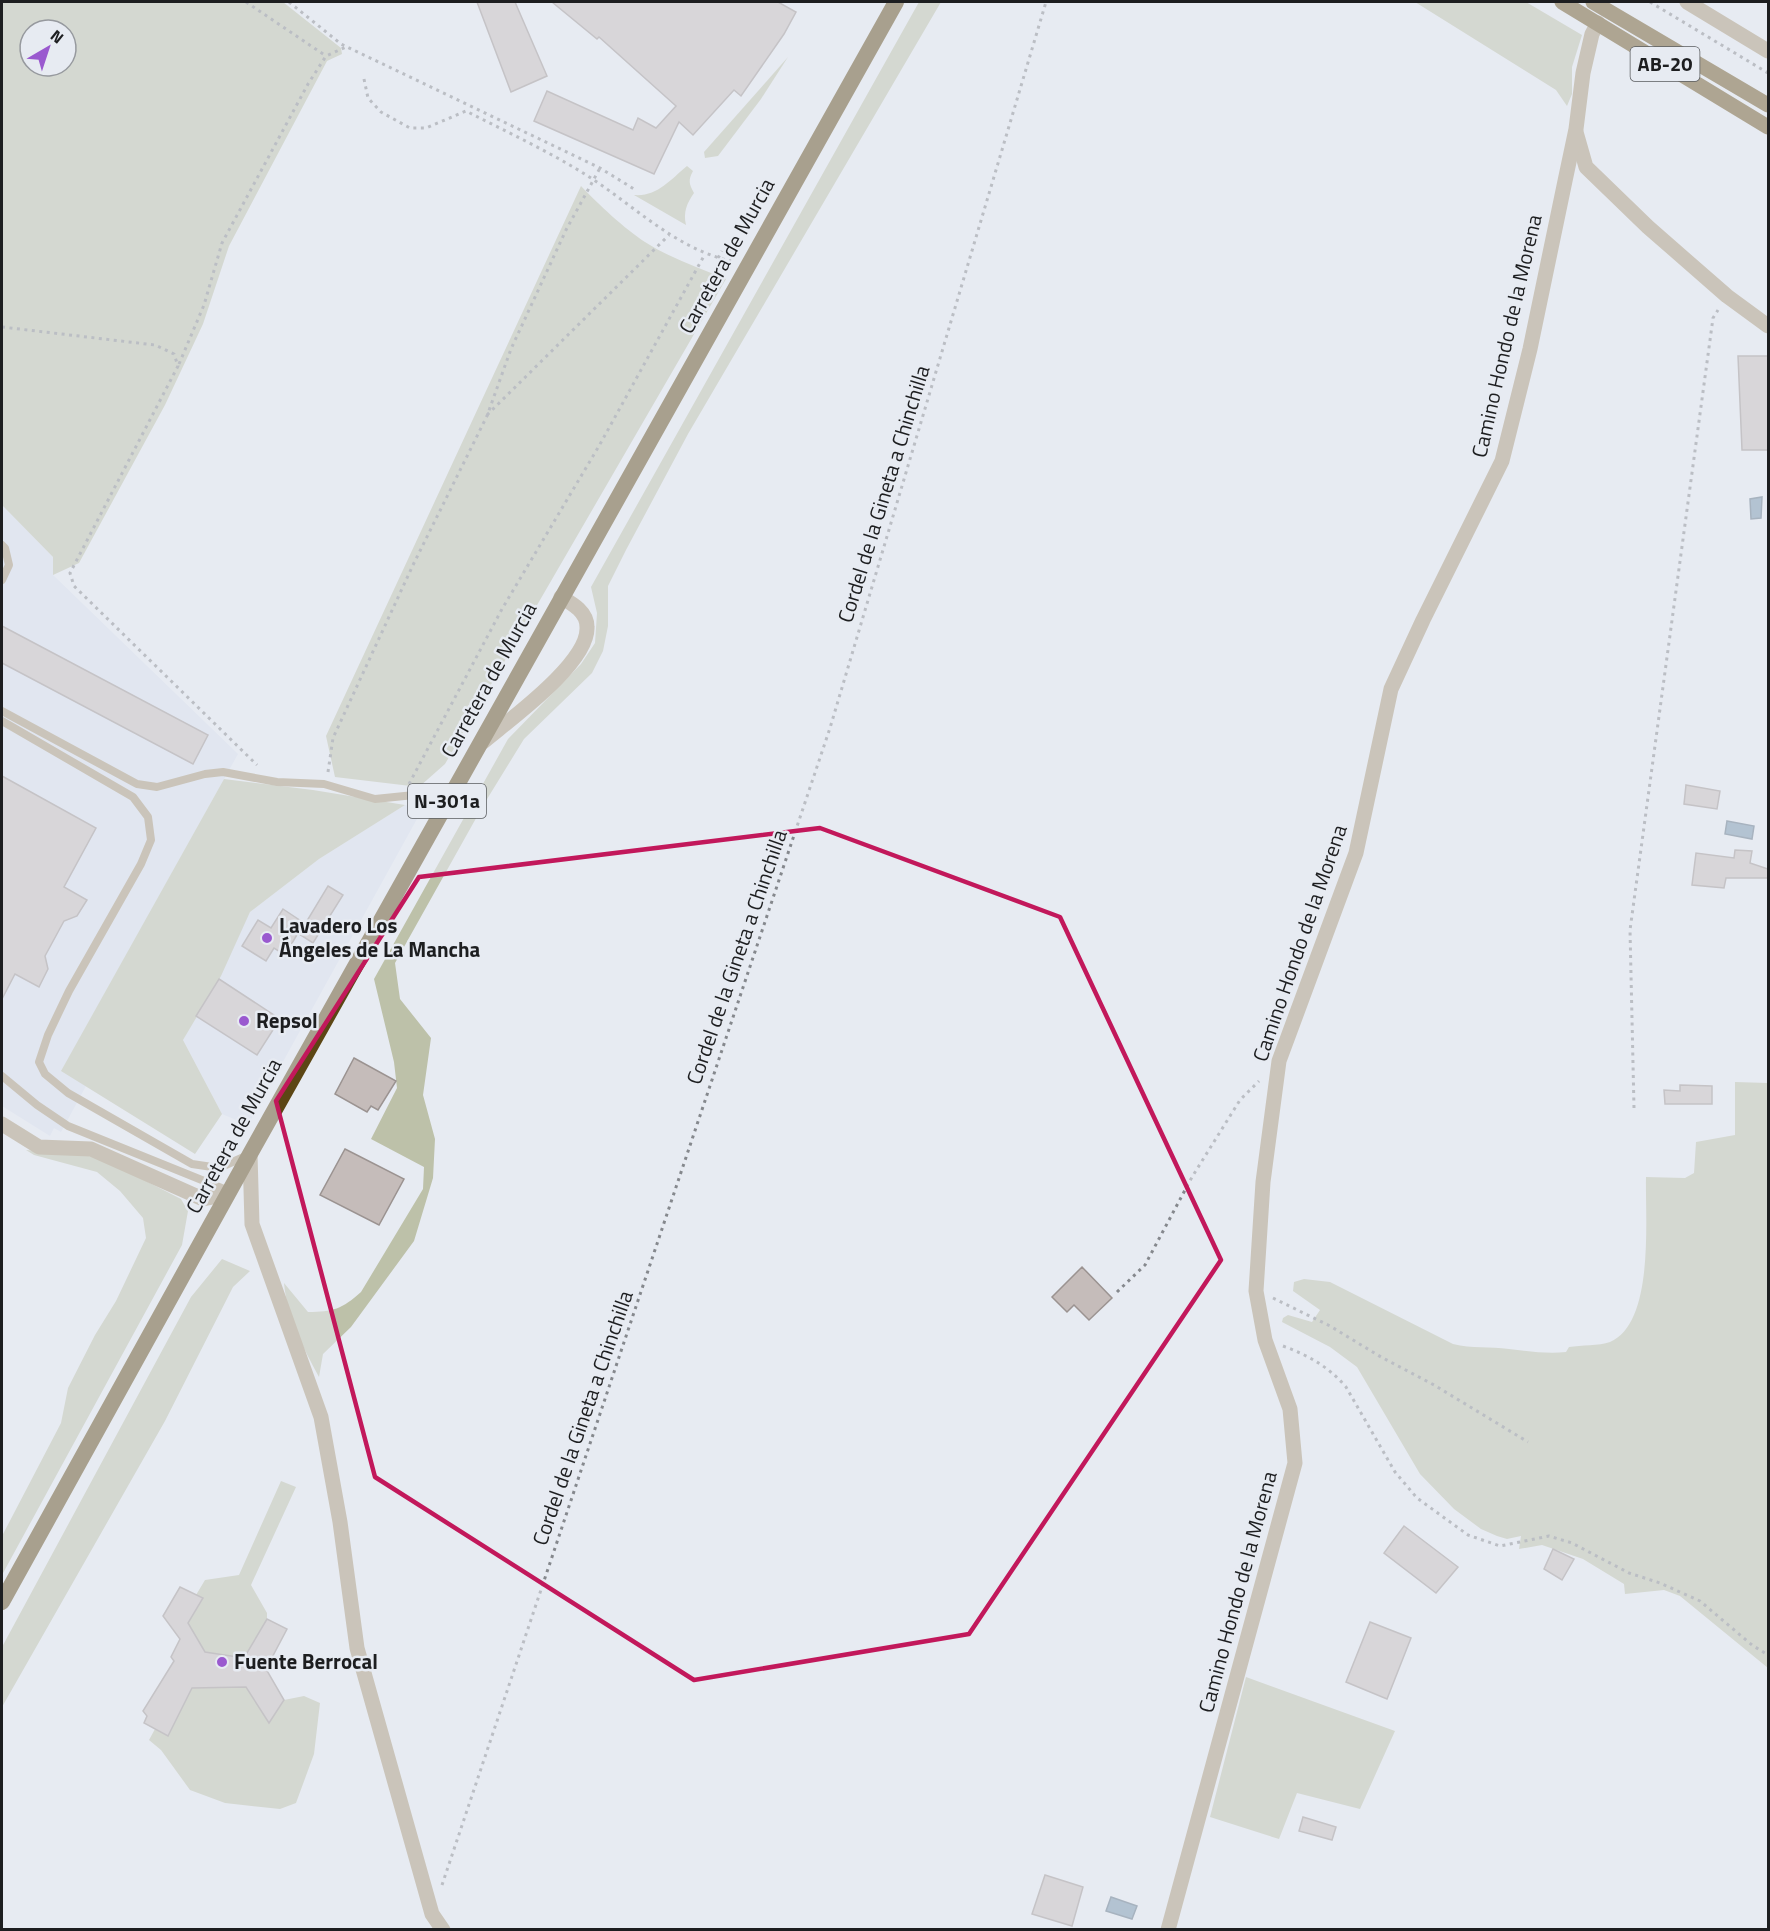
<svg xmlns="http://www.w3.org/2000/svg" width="1770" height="1931" viewBox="0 0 1770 1931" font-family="'Titillium Web',sans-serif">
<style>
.built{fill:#d9e0ee}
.green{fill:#bdc1a9;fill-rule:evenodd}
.water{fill:#7492ac;stroke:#5a6f82;stroke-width:1.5}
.building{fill:#c5bcba;stroke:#9b9391;stroke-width:1.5}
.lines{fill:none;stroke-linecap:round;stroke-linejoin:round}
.path{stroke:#85888d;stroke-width:3;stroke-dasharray:3 4.5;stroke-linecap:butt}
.service{stroke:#a79675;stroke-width:8}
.minor{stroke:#a79675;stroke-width:15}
.primary{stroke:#69511d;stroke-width:15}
.trunk{stroke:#5c4614;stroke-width:16}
.marked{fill:none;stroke:#c2185b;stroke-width:4.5;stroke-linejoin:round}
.poi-dot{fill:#9a59cf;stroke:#e7ebf2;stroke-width:2}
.labels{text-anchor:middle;stroke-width:5;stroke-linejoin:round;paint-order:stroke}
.shield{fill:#e7ebf2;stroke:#5a5c5f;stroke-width:1.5}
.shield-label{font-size:20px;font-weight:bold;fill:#1d1e20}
.street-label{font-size:21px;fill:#1d1e20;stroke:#e7ebf2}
.poi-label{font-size:21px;font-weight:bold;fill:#1d1e20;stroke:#e7ebf2;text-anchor:start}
</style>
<rect width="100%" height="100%" fill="#e7ebf2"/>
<g class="built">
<path d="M 2,505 L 53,557 L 53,575 L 238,754 L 62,1070 L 86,1086 L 61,1132 L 54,1128 L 50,1136 L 2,1106 Z"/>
<path d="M 405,805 L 423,808 L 248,1125 L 222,1114 L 183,1040 L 250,912 L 319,859 Z"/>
</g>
<g class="green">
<path d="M 2,2 L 283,2 L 341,48 L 342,54 L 327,61 L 229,246 L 203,324 L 165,405 L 79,563 L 53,575 L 53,557 L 2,505 ZM 30,30 L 66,30 L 66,66 L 30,66 Z"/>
<path d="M 919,2 L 941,2 L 688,434 L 626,550 L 608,586 L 608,626 L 603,651 L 592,673 L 524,739 L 484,804 L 395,963 L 400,999 L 431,1038 L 423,1095 L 435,1139 L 433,1178 L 414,1241 L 351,1327 L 323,1354 L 319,1377 C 303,1347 287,1317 284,1283 L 308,1312 C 333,1312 342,1309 361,1292 L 423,1189 L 424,1167 L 371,1139 L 397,1088 L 394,1062 L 374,979 L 508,739 L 581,664 L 595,643 L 597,613 L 591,587 Z"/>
<path d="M 1415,2 L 1526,2 L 1582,35 L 1572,67 L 1572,94 L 1567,106 L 1556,90 Z"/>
<path d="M 788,57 L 761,99 L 718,156 L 705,158 L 704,152 Z"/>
<path d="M 687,166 L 693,171 C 688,180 689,184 694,193 C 687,203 683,212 686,225 L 634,195 C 657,197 670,180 687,166 Z"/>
<path d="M 581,186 C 598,204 625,229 645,242 C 670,258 699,268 726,279 L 445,764 L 419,787 L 335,777 L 326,736 Z"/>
<path d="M 224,779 L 313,790 L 405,805 L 319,859 L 250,912 L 221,976 L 183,1040 L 222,1114 L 195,1154 L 61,1071 Z"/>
<path d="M 1735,1082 L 1768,1083 L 1768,1668 L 1680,1596 L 1664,1590 L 1625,1594 L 1624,1584 L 1583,1559 L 1542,1545 L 1519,1549 L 1521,1536 L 1507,1539 L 1497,1536 L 1481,1529 L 1454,1509 L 1420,1474 L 1357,1367 L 1330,1347 L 1282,1322 L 1283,1318 L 1288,1315 L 1312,1322 L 1320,1310 L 1293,1291 L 1294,1282 L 1304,1279 L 1330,1282 L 1453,1344 C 1472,1349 1490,1346 1509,1349 C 1528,1351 1546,1354 1566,1352 L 1569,1347 C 1581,1345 1599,1346 1610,1342 C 1655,1323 1645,1218 1646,1177 L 1685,1178 L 1694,1173 L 1696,1142 L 1735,1135 Z"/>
<path d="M 26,1150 L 99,1157 L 181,1199 L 188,1211 L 182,1245 L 2,1575 L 2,1536 L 61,1423 L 68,1388 L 95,1335 L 116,1301 L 146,1238 L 143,1218 L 120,1191 L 97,1172 L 34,1155 Z"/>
<path d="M 222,1259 L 250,1271 L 233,1287 L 165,1421 L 2,1707 L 2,1647 L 191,1297 Z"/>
<path d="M 281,1481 L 296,1487 L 251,1585 L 267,1613 L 267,1619 L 244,1658 L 205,1652 L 188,1623 L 203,1599 L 196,1595 L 205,1580 L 239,1575 Z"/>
<path d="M 1246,1677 L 1395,1731 L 1360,1809 L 1297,1793 L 1279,1839 L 1210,1817 Z"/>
<path d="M 246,1687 L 269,1723 L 284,1700 L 304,1696 L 320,1703 L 314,1754 L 296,1803 L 280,1809 L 225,1803 L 190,1790 L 161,1750 L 149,1740 L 155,1729 L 168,1736 L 192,1688 Z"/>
</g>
<g class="water">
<path d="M 1762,497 L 1761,518 L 1751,519 L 1750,499 Z"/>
<path d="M 1727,821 L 1754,826 L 1752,839 L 1725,834 Z"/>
<path d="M 1111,1897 L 1137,1906 L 1132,1919 L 1106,1911 Z"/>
</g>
<g class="building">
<path d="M 477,2 L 515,2 L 547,76 L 511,92 Z"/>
<path d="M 552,2 L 778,2 L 796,12 L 784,34 L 741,96 L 734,90 L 693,135 L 679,122 L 654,174 L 534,121 L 547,91 L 633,130 L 638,118 L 656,128 L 676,106 L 599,37 L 597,39 Z"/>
<path d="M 1738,356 L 1768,356 L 1768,450 L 1742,450 Z"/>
<path d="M 2,626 L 208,735 L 193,764 L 2,663 Z"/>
<path d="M 2,776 L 96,828 L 64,887 L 87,900 L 77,916 L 64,921 L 45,956 L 48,969 L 39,987 L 15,974 L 2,999 Z"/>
<path d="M 1686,785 L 1720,791 L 1717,809 L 1684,804 Z"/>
<path d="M 1735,850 L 1752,851 L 1750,863 L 1768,869 L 1768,878 L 1726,878 L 1724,888 L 1692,885 L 1696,853 L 1734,858 Z"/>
<path d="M 328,886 L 343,895 L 313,943 L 299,934 Z"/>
<path d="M 283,909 L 304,923 L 285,955 L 274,948 L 266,961 L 242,946 L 258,920 L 271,928 Z"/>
<path d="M 219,979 L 280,1019 L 257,1055 L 196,1016 Z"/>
<path d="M 354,1058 L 396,1081 L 378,1110 L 371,1106 L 367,1112 L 335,1094 Z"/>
<path d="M 1680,1085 L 1712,1086 L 1712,1104 L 1665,1104 L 1664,1090 L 1680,1091 Z"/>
<path d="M 345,1149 L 404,1179 L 379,1225 L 320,1195 Z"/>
<path d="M 1082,1267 L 1112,1298 L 1089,1320 L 1074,1305 L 1067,1312 L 1052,1297 Z"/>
<path d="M 1404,1526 L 1458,1567 L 1436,1593 L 1384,1553 Z"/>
<path d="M 1553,1549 L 1574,1559 L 1562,1580 L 1544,1569 Z"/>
<path d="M 180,1587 L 203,1598 L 188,1623 L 205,1652 L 244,1658 L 267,1619 L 287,1629 L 266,1669 L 284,1700 L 269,1723 L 246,1687 L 192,1688 L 168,1736 L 144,1723 L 147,1716 L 143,1711 L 174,1661 L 171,1657 L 180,1639 L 163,1616 Z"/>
<path d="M 1370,1622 L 1411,1638 L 1387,1699 L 1346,1682 Z"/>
<path d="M 1303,1817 L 1336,1827 L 1332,1840 L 1299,1831 Z"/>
<path d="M 1045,1875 L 1083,1887 L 1072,1926 L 1032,1914 Z"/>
</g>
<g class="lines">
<g class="path">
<path d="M 246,2 L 326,56"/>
<path d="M 289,2 L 341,44 L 600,168 L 634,189"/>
<path d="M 1650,2 L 1768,73"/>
<path d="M 364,79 L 368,98 L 381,112 L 410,128 L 426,128 L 466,111 C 505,131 546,150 583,173 C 632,203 673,248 731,261"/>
<path d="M 718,258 L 722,251"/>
<path d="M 2,327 L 155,345 L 174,354 L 178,366 L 70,573 L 74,586 L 257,765"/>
<path d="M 179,364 L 204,305 L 222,243 L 308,84 L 326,56 L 346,47"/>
<path d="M 487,415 L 669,235"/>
<path d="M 328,772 L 333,738 L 413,565 L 487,416 L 511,349 L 566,230 L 600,168"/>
<path d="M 409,784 L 502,609 L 599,446 L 705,254"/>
<path d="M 1634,1108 L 1630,930 L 1713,318 L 1718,310"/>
<path d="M 1117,1292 L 1145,1265 L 1192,1177 L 1240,1100 L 1259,1081"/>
<path d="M 1273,1298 L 1330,1326 L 1381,1357 L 1434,1385 L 1528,1442"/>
<path d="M 1283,1346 C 1308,1355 1329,1367 1346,1387 L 1395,1472 L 1417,1498 L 1468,1535 L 1500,1546 L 1549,1536 L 1572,1543 L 1629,1573 L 1660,1583 L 1700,1601 L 1752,1645 L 1768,1655"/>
<path d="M 442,1885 L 830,728 L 1046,2"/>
</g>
<g class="service">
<path d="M 2,545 L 5,548 L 9,565 L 2,580"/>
<path d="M 2,711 L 137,784 L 157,787 L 205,774 L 223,772 L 277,782 L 324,784 L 375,799 L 424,794 L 454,786"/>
<path d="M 2,721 L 133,797 L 148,817 L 151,840 L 141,864 L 69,991 L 48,1035 L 39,1062 L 45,1074 L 68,1093 L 192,1164 L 219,1168 L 246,1156"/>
<path d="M 2,1076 L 37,1105 L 68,1126 L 229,1191"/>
</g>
<g class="minor">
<path d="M 1687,2 L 1768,51"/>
<path d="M 1576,132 L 1586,167 L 1648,227 L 1727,296 L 1768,326"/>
<path d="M 483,742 C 509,720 589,663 587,627 C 587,612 573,604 561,597"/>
<path d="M 2,1124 L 39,1147 L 91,1149 L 203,1199 L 228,1194"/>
<path d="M 250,1154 L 252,1224 L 321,1417 L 340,1522 L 357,1648 L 432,1914 L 443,1930"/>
<path d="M 1168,1930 L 1295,1463 L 1290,1409 L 1265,1340 L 1256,1291 L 1263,1182 L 1279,1061 L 1356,853 L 1391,689 L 1423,620 L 1502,461 L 1530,349 L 1565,181 L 1576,129 L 1583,73 L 1592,34 L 1598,23"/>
</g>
<g class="primary">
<path d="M 1562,2 L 1768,127"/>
<path d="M 1593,2 L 1768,105"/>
</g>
<path class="trunk" d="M 2,1602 L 250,1154 L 896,2"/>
</g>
<path d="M0 0H1770V1931H0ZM 820,828 L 1060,917 L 1221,1260 L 969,1634 L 694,1680 L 375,1477 L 276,1101 L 419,877 Z" fill="#e7ebf2" fill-opacity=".55" fill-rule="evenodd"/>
<path class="marked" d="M 820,828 L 1060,917 L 1221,1260 L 969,1634 L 694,1680 L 375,1477 L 276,1101 L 419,877 Z"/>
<g class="poi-dot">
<circle cx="267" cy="938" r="6"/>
<circle cx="244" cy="1021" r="6"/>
<circle cx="222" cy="1662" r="6"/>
</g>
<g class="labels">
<g class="shield">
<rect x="1630.5" y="47" width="69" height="34" rx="4.5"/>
<rect x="408" y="784" width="78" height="34" rx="4.5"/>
</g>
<g class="shield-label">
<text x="1665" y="71">AB-20</text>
<text x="447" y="808">N-301a</text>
</g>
<g class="street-label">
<text transform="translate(727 256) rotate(-61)" y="7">Carretera de Murcia</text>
<text transform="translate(1507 336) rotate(-77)" y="7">Camino Hondo de la Morena</text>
<text transform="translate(884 494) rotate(-73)" y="7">Cordel de la Gineta a Chinchilla</text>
<text transform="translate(489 680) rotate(-61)" y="7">Carretera de Murcia</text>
<text transform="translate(1300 943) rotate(-71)" y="7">Camino Hondo de la Morena</text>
<text transform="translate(737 957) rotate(-71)" y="7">Cordel de la Gineta a Chinchilla</text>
<text transform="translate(234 1136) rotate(-61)" y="7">Carretera de Murcia</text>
<text transform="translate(583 1418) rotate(-71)" y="7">Cordel de la Gineta a Chinchilla</text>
<text transform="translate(1238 1592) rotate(-75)" y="7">Camino Hondo de la Morena</text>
</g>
<g class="poi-label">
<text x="279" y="933">Lavadero Los<tspan x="279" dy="24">Ángeles de La Mancha</tspan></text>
<text x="256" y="1028">Repsol</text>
<text x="234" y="1669">Fuente Berrocal</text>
</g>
</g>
<rect width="1770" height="1931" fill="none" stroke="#1d1e20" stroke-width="6"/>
<g transform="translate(48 48) rotate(39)"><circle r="28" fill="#e7ebf2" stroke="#96999e" stroke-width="1.5"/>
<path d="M0-4.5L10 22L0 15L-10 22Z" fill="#9a59cf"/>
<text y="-9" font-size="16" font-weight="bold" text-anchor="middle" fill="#1d1e20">N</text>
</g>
</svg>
